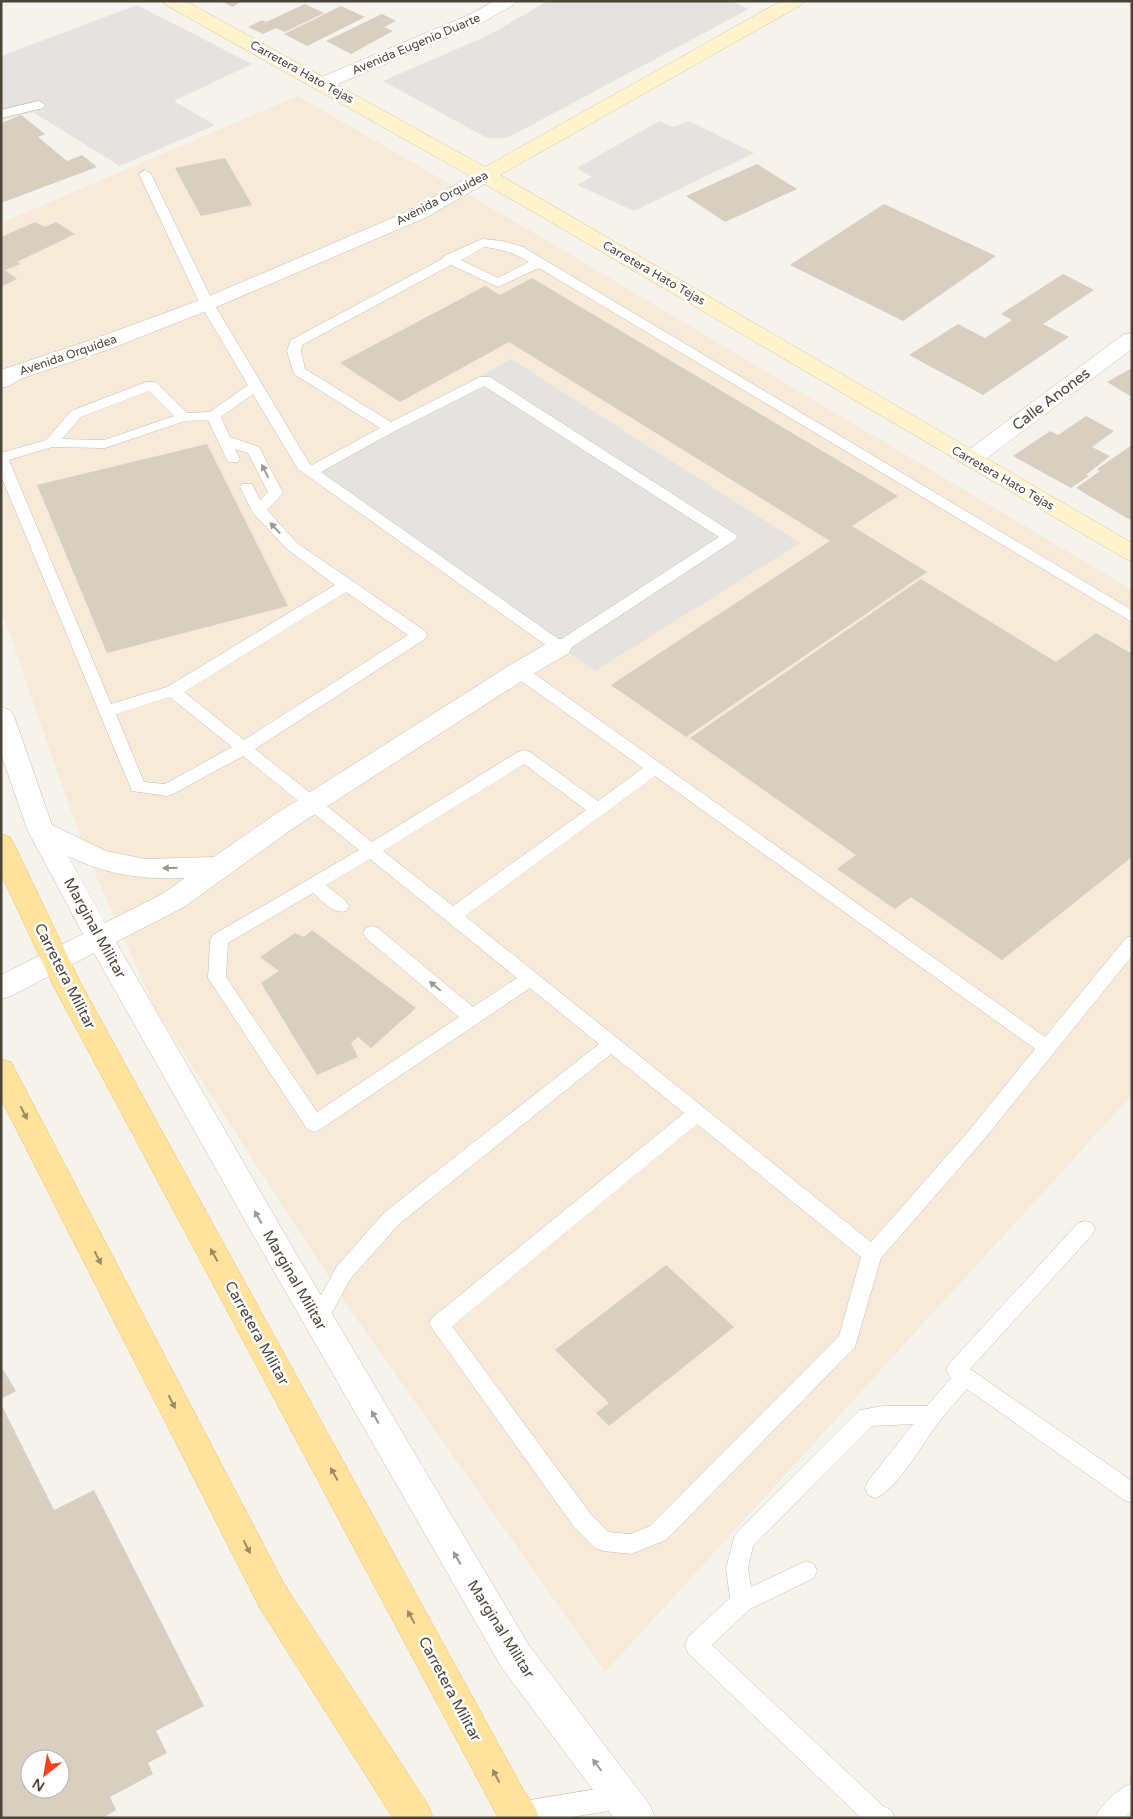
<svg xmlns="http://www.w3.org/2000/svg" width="1133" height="1819" viewBox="0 0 1133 1819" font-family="'Varela Round',sans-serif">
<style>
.commercial{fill:#f7ead8}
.parking{fill:#e5e3e0}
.building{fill:#d8cfc1;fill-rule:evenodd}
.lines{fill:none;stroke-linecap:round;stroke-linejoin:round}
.lane-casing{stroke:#c2bbae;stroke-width:1}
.street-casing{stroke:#c2bbae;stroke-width:1}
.secondary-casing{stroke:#d6c79b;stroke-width:1}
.primary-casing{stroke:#e6c16a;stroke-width:1}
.lane{fill:#fff;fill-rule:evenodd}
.street{fill:#fff;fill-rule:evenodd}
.secondary{fill:#fff3cd;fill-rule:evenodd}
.primary{fill:#ffe39c;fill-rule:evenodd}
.oneway{fill:#9c9892}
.oneway2{fill:#9c8c66}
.labels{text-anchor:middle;stroke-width:5;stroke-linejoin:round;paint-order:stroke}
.far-street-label{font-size:12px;fill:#4b4439;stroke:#fff}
.street-label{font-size:15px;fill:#4b4439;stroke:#fff}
</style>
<rect width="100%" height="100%" fill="#f6f3ec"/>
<path class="commercial" d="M 298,96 L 529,230 L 1132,590 L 1132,1095 L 605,1672 L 349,1308 L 156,1010 L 85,851 L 1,610 L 1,223 Z"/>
<g class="parking">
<path d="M 548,1 L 730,1 L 749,9 L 507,138 L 487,138 L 383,81 L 489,35 Z"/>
<path d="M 137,5 L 252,64 L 174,101 L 215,125 L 120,166 L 33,112 L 1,120 L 1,56 Z"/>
<path d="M 659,121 L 673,127 L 689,121 L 754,153 L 634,211 L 577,185 L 592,177 L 577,168 Z"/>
<path d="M 511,359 L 800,543 L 595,671 L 311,472 Z"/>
</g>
<g class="building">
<path d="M 220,1 L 242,1 L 233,7 Z"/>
<path d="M 305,4 L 324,13 L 285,32 L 276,28 L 263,34 L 248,27 L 262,20 L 266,22 Z"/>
<path d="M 341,6 L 365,17 L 307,46 L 284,34 Z"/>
<path d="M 382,14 L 396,21 L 384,27 L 393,31 L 351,54 L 326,41 Z"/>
<path d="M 21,115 L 45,134 L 38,137 L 67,161 L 82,155 L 97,167 L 1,203 L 1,123 Z"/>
<path d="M 225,158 L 252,205 L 201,216 L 175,168 Z"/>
<path d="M 757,164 L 797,189 L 725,222 L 686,196 Z"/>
<path d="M 884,204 L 996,256 L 903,321 L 790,265 Z"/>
<path d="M 35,222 L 45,227 L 56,222 L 75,234 L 17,262 L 21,264 L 5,270 L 17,279 L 1,287 L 1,237 Z"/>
<path d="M 1063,274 L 1094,290 L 1043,324 L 1069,337 L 983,395 L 909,355 L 958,324 L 985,338 L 1012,320 L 1001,314 Z"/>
<path d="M 532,278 L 898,496 L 852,526 L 927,572 L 686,737 L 611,685 L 830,541 L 509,342 L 400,402 L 340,363 L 485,286 L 500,295 Z"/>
<path d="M 1132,368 L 1132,397 L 1107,382 Z"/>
<path d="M 1086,416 L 1114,431 L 1092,447 L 1110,456 L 1086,475 L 1089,476 L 1071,488 L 1013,456 L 1050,431 L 1058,435 Z"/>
<path d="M 207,444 L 288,606 L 107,653 L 37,485 Z"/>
<path d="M 1132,445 L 1132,521 L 1076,488 L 1100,471 L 1097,469 Z"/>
<path d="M 921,579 L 1056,662 L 1096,633 L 1132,654 L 1132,857 L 1002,960 L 911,897 L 895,909 L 837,869 L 856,855 L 690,738 Z"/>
<path d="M 312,930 L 416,1008 L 371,1048 L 358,1037 L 351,1043 L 358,1057 L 317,1075 L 261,983 L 279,971 L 260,957 L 295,933 L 304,937 Z"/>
<path d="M 666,1265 L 734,1327 L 609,1426 L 596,1413 L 609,1403 L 555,1350 Z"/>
<path d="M 1,1366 L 16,1391 L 1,1399 Z"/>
<path d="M 1,1404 L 54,1510 L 94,1490 L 204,1706 L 156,1731 L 167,1753 L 148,1763 L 153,1774 L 110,1797 L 116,1810 L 103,1818 L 1,1818 ZM 30,1759 L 60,1759 L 60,1789 L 30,1789 Z"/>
</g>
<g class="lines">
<defs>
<g id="lane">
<path d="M 39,101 L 45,105 L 43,108 L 1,118 L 1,110 Z"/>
<path d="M 145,170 L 151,174 L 214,304 L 309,463 L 312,465 L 380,428 L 294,374 L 287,351 L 291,340 L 442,259 L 444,256 L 482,239 L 503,241 L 523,247 L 1132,610 L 1132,622 L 539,268 L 498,287 L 451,265 L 302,345 L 301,351 L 305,369 L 391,422 L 480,377 L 490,377 L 735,534 L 737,537 L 735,540 L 566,651 L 560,652 L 554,651 L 298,469 L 253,394 L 221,417 L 230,437 L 259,447 L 283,493 L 267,510 L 297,543 L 425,631 L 427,635 L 425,639 L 255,749 L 372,842 L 518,752 L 524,750 L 530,752 L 598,801 L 643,768 L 513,675 L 511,671 L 513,667 L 519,666 L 525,667 L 1045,1037 L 1126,938 L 1132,936 L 1132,956 L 981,1143 L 881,1258 L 855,1347 L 666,1540 L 631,1554 L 603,1551 L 595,1548 L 574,1527 L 429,1324 L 432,1318 L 684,1113 L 611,1054 L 399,1224 L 351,1278 L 325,1325 L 318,1328 L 311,1325 L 308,1319 L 337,1266 L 385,1212 L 599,1044 L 530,988 L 321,1129 L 314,1132 L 307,1129 L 208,978 L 210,940 L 213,935 L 359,850 L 243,756 L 173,794 L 167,796 L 132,791 L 1,476 L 1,453 L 46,440 L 71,411 L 146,382 L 156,382 L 187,413 L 210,412 L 248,385 L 200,304 L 139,174 ZM 484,247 C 502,249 514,253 529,262 L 498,278 L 461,260 ZM 484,386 L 719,537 L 560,640 L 321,472 L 395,431 ZM 149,391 L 174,416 L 104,440 L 62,439 L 81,417 ZM 208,420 L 228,462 L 238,462 L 240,459 L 235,449 L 248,453 L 268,492 L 260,500 L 252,484 L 242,484 L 240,487 L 253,513 L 287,549 L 335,585 L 167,687 L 111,704 L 9,460 L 52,447 L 105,448 L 185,421 ZM 346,592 L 408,635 L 244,740 L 184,692 ZM 170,697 L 232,747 L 165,784 L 144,782 L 116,714 ZM 524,764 L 586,810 L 453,906 L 383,851 ZM 655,776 L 1035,1049 L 967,1133 L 871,1242 L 465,916 ZM 370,859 L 517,978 L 473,1007 L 378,928 L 372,926 L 366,928 L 363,933 L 366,938 L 459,1017 L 317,1112 L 226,977 L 228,943 L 313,893 C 323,901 333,915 346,911 L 349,906 L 346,901 L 326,885 ZM 697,1124 L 861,1257 L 839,1336 L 650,1526 L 631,1534 L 608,1532 L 590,1513 L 452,1326 Z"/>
<path d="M 1085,1221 L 1092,1223 L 1095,1229 L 1092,1235 L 970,1369 L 1132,1481 L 1132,1503 L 1124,1500 L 967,1389 C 958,1400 948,1410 939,1422 C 925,1440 897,1490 876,1498 L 868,1495 L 865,1488 L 868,1481 L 913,1424 L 872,1426 L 753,1546 L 748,1568 L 751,1587 L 806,1561 L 814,1564 L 817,1571 L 814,1578 L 750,1609 L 712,1645 L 883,1806 L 891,1810 L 895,1818 L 861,1818 L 688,1653 L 685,1645 L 688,1637 L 730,1598 L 726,1568 L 735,1534 L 860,1410 L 883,1406 L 927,1406 L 951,1378 L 946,1370 L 949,1364 L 1078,1223 Z"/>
<path d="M 1132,1783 L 1132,1811 L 1125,1818 L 1095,1818 C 1101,1804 1118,1789 1132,1783 Z"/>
<path d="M 621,1785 L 629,1789 L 633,1797 L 629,1805 L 621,1809 L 566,1818 L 508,1818 L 506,1814 L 510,1806 L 518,1802 Z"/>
</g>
<g id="street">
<path d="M 494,1 L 516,1 L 513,5 L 483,22 L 331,87 L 324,89 L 317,87 L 315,83 L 317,79 L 471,14 Z"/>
<path d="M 486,169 L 493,171 L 496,175 L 493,179 L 425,218 L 214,308 L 110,349 L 20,379 L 9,386 L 1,388 L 1,371 L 4,369 L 94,339 L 200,300 L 411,210 L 479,171 Z"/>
<path d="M 1132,333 L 1132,349 L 979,464 L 971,466 L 963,464 L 960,459 L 963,454 L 1124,334 Z"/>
<path d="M 560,639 L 569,641 L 572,647 L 569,653 L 528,677 L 292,829 L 184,907 L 116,942 L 294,1250 L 528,1644 L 650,1805 L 655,1818 L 614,1818 L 502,1668 L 272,1268 L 94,953 L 11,996 L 1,999 L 1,975 L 83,934 L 28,831 L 1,754 L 1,707 L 10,710 L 14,716 L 52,825 L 106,851 L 145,859 L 214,857 L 274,815 L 510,665 L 551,641 ZM 68,856 C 110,876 140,879 185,878 L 164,893 L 105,923 Z"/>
</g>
<path id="secondary" d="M 163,1 L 186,1 L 485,167 L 781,1 L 804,1 L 801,5 L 500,175 L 1132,543 L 1132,561 L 1124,558 L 527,208 L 166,5 Z"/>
<g id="primary">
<path d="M 1,834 L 10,837 L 14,844 L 80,982 L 524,1791 L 534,1805 L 539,1818 L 498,1817 L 52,983 L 1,874 Z"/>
<path d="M 1,1059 L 11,1062 L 284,1584 L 428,1805 L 433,1818 L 393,1818 L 260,1608 L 1,1099 Z"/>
</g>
</defs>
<use href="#lane" class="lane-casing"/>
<use href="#street" class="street-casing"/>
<use href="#secondary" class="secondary-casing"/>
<use href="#primary" class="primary-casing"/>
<use href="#lane" class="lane"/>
<use href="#street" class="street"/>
<use href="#secondary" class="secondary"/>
<use href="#primary" class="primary"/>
</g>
<defs><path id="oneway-solid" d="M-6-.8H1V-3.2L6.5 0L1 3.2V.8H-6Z" transform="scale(1.25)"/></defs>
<g class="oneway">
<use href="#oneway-solid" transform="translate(265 471) rotate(-117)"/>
<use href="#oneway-solid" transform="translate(275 528) rotate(-133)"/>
<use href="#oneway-solid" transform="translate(170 868) rotate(178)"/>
<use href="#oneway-solid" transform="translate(435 986) rotate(-140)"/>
<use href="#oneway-solid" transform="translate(258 1217) rotate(-120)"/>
<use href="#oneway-solid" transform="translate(375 1417) rotate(-120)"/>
<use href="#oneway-solid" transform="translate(457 1558) rotate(-120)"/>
<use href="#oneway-solid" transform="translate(597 1765) rotate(-127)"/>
</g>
<g class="oneway2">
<use href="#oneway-solid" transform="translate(24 1113) rotate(63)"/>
<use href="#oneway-solid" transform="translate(214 1255) rotate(-119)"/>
<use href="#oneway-solid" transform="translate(98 1258) rotate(63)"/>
<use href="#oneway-solid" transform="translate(172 1402) rotate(63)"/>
<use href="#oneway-solid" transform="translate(334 1474) rotate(-119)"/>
<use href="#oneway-solid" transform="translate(247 1547) rotate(63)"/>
<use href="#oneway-solid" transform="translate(411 1617) rotate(-118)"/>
<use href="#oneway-solid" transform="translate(496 1776) rotate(-118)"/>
</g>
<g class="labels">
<g class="far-street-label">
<text transform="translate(416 44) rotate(-23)" y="4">Avenida Eugenio Duarte</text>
<text transform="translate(302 72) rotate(29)" y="4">Carretera Hato Tejas</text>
<text transform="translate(442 198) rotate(-28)" y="4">Avenida Orquídea</text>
<text transform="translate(654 273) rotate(30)" y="4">Carretera Hato Tejas</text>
<text transform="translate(68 355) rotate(-19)" y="4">Avenida Orquídea</text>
<text transform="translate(1003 478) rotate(30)" y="4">Carretera Hato Tejas</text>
</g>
<g class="street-label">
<text transform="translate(1051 399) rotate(-37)" y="5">Calle Anones</text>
<text transform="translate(95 928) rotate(61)" y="5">Marginal Militar</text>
<text transform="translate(65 976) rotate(63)" y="5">Carretera Militar</text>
<text transform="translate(295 1280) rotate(60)" y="5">Marginal Militar</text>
<text transform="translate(257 1333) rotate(61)" y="5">Carretera Militar</text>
<text transform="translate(501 1629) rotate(58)" y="5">Marginal Militar</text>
<text transform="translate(450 1689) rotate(62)" y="5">Carretera Militar</text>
</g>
</g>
<rect width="1133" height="1819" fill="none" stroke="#4b4439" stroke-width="5"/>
<g transform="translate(45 1774) rotate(211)"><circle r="24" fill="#ffffff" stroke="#b7b4b0"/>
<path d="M0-4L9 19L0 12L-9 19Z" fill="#fc3f1d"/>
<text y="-8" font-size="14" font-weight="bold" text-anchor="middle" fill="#4b4439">N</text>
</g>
</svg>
